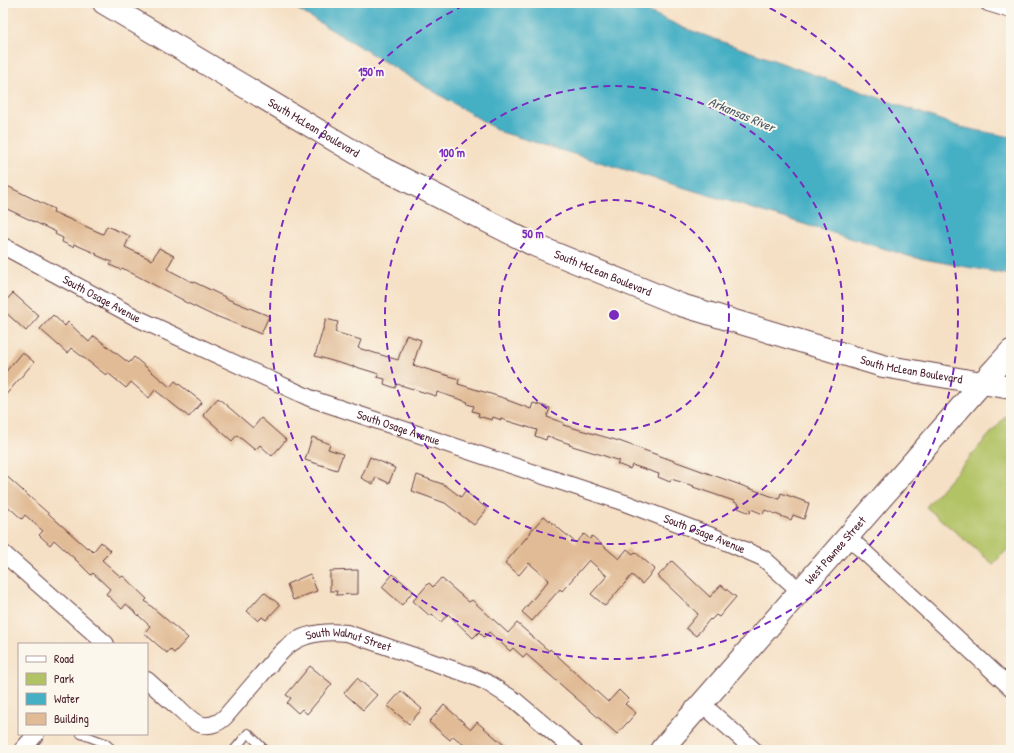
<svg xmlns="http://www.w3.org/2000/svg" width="1014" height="753" viewBox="0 0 1014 753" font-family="'Patrick Hand',sans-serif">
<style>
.green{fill:#b2c366;stroke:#7e7148}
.water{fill:#45afc4;stroke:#486778}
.building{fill:#e1bb95}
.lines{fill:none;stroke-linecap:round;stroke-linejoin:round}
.service-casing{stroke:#643c42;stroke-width:10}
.minor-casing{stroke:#643c42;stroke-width:18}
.secondary-casing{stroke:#643c42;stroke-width:24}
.service{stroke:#fff;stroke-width:8}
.minor{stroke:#fff;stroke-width:16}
.secondary{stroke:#fff;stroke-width:22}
.ring{fill:none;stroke:#7b2cbf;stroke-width:2;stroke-dasharray:7 5}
.labels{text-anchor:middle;stroke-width:4;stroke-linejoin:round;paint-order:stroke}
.street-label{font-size:12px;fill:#4a1f2b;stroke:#fbf7ec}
.water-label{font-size:13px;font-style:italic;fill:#485968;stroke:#fbf7ec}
.centre{fill:#7b2cbf;stroke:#fbf7ec;stroke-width:2}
.ring-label{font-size:12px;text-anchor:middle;font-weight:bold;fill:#7b2cbf;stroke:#fbf7ec;stroke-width:4;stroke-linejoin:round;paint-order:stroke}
</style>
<rect width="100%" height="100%" fill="#fbf7ec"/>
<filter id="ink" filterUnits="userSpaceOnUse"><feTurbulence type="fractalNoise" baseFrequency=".025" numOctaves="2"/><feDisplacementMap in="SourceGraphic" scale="8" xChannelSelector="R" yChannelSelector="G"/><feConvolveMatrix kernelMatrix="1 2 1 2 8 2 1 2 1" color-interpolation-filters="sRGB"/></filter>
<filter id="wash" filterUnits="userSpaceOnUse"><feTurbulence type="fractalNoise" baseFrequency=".012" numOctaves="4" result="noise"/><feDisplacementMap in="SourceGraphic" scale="16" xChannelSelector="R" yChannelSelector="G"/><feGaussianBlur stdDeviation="0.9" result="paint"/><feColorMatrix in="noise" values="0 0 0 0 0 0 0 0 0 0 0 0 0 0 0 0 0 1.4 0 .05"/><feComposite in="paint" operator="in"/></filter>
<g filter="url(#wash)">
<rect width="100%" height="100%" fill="#f5e0c5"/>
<path class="green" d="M 1011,410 L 1011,546 L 993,564 L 926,507 Z"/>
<path class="water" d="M 287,3 L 630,3 L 684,28 L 960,127 L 1011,137 L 1011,275 L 912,257 L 501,132 Z"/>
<g id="blocks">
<g class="building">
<path d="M 3,184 L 54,209 L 53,212 L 103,234 L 107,226 L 130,236 L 125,247 L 152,260 L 159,248 L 174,256 L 167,269 L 192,282 L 192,281 L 225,297 L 225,298 L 269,316 L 261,334 L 216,316 L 216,317 L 183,301 L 183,300 L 122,268 L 121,270 L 110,265 L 112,262 L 96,255 L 97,254 L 74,244 L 73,247 L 62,242 L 63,238 L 55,234 L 56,232 L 3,207 Z"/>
<path d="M 13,293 L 39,316 L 26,331 L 3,310 L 3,304 Z"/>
<path d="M 53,315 L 65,326 L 68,322 L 89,342 L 94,336 L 129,363 L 134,357 L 170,387 L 175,381 L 202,402 L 189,417 L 155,390 L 149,398 L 131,382 L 126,388 L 108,373 L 106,375 L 71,348 L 67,353 L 40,329 Z"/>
<path d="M 326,319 L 338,322 L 335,332 L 361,340 L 358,348 L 398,360 L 406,335 L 421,340 L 413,365 L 459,379 L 458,384 L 507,399 L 507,400 L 531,409 L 533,403 L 550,408 L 547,417 L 564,423 L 563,425 L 619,441 L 779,499 L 781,493 L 809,503 L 804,519 L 793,515 L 791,520 L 765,510 L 763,514 L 751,509 L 750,513 L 738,508 L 739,504 L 734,502 L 734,501 L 693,487 L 694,486 L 671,479 L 670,482 L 658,477 L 659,474 L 632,465 L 630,469 L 617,464 L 619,461 L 602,455 L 569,445 L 570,444 L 547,436 L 546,440 L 535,436 L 537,430 L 501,419 L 501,420 L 493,417 L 492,420 L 478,416 L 479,413 L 472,411 L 474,406 L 467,404 L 468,402 L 437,392 L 436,396 L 397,384 L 395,388 L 384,384 L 385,379 L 377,377 L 379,374 L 353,366 L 353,367 L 315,356 Z"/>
<path d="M 22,352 L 34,362 L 3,398 L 3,375 Z"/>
<path d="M 218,398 L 253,428 L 261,418 L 286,440 L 272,456 L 260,445 L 255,450 L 237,435 L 232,441 L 203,415 Z"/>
<path d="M 312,437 L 330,444 L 328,449 L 343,454 L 337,470 L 305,460 Z"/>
<path d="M 370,457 L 395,468 L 389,483 L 376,477 L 373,484 L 361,478 Z"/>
<path d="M 3,473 L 87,548 L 88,547 L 93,552 L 101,542 L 111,551 L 102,560 L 121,577 L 123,576 L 147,599 L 145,601 L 188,638 L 174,653 L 170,649 L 167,653 L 144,633 L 150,626 L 126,604 L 122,609 L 106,594 L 110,589 L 93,573 L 91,575 L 76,560 L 54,540 L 50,545 L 39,535 L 43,531 L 25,515 L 22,519 L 3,502 Z"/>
<path d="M 417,475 L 445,485 L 461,497 L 465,491 L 487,509 L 474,525 L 445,503 L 412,491 Z"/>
<path d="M 544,516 L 576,543 L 584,534 L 590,539 L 592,536 L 619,559 L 627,549 L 633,554 L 635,552 L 655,569 L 642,584 L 632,575 L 605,606 L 591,594 L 607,576 L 589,560 L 562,591 L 560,589 L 532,621 L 522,612 L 549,580 L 529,563 L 519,575 L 505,563 L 531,532 L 530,532 Z"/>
<path d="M 672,561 L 710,597 L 721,585 L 736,597 L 719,617 L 716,615 L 711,620 L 710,619 L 696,636 L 686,628 L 698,614 L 658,576 Z"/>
<path d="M 358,570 L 358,594 L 336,595 L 337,591 L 330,591 L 330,571 Z"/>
<path d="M 310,574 L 317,591 L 293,600 L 287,584 Z"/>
<path d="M 393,574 L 413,591 L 402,605 L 382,587 Z"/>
<path d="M 441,578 L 469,602 L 472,600 L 508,633 L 517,623 L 549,651 L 550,649 L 608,702 L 619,690 L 629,700 L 625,704 L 636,713 L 617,734 L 526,654 L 523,657 L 513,648 L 510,651 L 489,632 L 484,637 L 479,632 L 473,638 L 448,614 L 441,622 L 432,614 L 430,616 L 413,601 L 429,583 L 433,587 Z"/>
<path d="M 264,592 L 280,605 L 266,620 L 262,617 L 258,621 L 247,611 Z"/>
<path d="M 310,666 L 332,684 L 307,714 L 302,709 L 298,713 L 287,703 L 291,698 L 286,695 Z"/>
<path d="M 357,678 L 377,695 L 363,710 L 344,693 Z"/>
<path d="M 401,691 L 422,709 L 409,724 L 388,706 Z"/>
<path d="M 444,705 L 471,729 L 477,722 L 510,750 L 470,750 L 453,736 L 450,740 L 429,722 Z"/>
</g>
</g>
</g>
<g filter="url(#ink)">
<use href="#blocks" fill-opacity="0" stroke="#643c42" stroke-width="1"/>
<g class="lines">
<defs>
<g id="service">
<path d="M 81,734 L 105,743 L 113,750"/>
<path d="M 234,750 L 248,733 L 265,750"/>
</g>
<g id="minor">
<path d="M 988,3 L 1011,10"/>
<path id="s1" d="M 3,246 L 137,318 L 312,399 L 625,503 L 717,538 L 763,558 L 800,591"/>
<path d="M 847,536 L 1011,688"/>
<path d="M 3,553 L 106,644"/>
<path id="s2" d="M 147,680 C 158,690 169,700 180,709 C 185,714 191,720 197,723 C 207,728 218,724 225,717 C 237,703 249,689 261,675 C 270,665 278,654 288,646 C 305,632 327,631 347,633 L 470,675 L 486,682 L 516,701 L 574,750"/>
<path d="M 701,703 L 754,750"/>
<path d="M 22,750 L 36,734"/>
</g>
<g id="secondary">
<path id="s3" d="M 104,3 L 378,166 L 534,245 L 681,305 L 883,366 L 1011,388"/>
<path id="s4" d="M 661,750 L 982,383 L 1011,351"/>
</g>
</defs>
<use href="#service" class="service-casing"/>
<use href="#minor" class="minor-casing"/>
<use href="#secondary" class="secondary-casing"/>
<use href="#service" class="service"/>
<use href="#minor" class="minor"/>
<use href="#secondary" class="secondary"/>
</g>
</g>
<g class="ring">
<circle cx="614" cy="315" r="115"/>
<circle cx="614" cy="315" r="229"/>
<path d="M759 3A344 344 0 1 1 469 3"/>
</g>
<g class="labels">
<g class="street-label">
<text dy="4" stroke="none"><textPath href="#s3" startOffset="244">South McLean Boulevard</textPath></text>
<text dy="4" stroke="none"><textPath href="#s3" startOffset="568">South McLean Boulevard</textPath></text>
<text dy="4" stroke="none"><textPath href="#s1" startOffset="112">South Osage Avenue</textPath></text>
<text dy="4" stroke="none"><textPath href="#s3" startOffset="892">South McLean Boulevard</textPath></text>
<text dy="4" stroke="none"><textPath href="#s1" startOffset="436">South Osage Avenue</textPath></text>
<text dy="4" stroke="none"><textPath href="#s1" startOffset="760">South Osage Avenue</textPath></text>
<text dy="4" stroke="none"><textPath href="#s4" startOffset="265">West Pawnee Street</textPath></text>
<text dy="4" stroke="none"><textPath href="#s2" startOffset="256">South Walnut Street</textPath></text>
</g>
<g class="water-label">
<text transform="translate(742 114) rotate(23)" y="5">Arkansas River</text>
</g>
</g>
<circle cx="614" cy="315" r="6" class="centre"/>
<g class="ring-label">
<text x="371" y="76">150 m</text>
<text x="452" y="157">100 m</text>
<text x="533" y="238">50 m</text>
</g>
<rect width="1014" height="753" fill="none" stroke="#fbf7ec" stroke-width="16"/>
<rect x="18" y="643" width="130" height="92" fill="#fbf7ec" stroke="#b4a19f"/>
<rect x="26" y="656" width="20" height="6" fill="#ffffff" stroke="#b4a19f"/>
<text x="54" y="663" font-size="12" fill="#4a1f2b">Road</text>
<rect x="26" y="673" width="20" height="12" fill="#b2c366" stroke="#b4a19f"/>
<text x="54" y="683" font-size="12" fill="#4a1f2b">Park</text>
<rect x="26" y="693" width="20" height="12" fill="#45afc4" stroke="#b4a19f"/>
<text x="54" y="703" font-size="12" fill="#4a1f2b">Water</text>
<rect x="26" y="713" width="20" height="12" fill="#e1bb95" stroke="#b4a19f"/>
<text x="54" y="723" font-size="12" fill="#4a1f2b">Building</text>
</svg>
